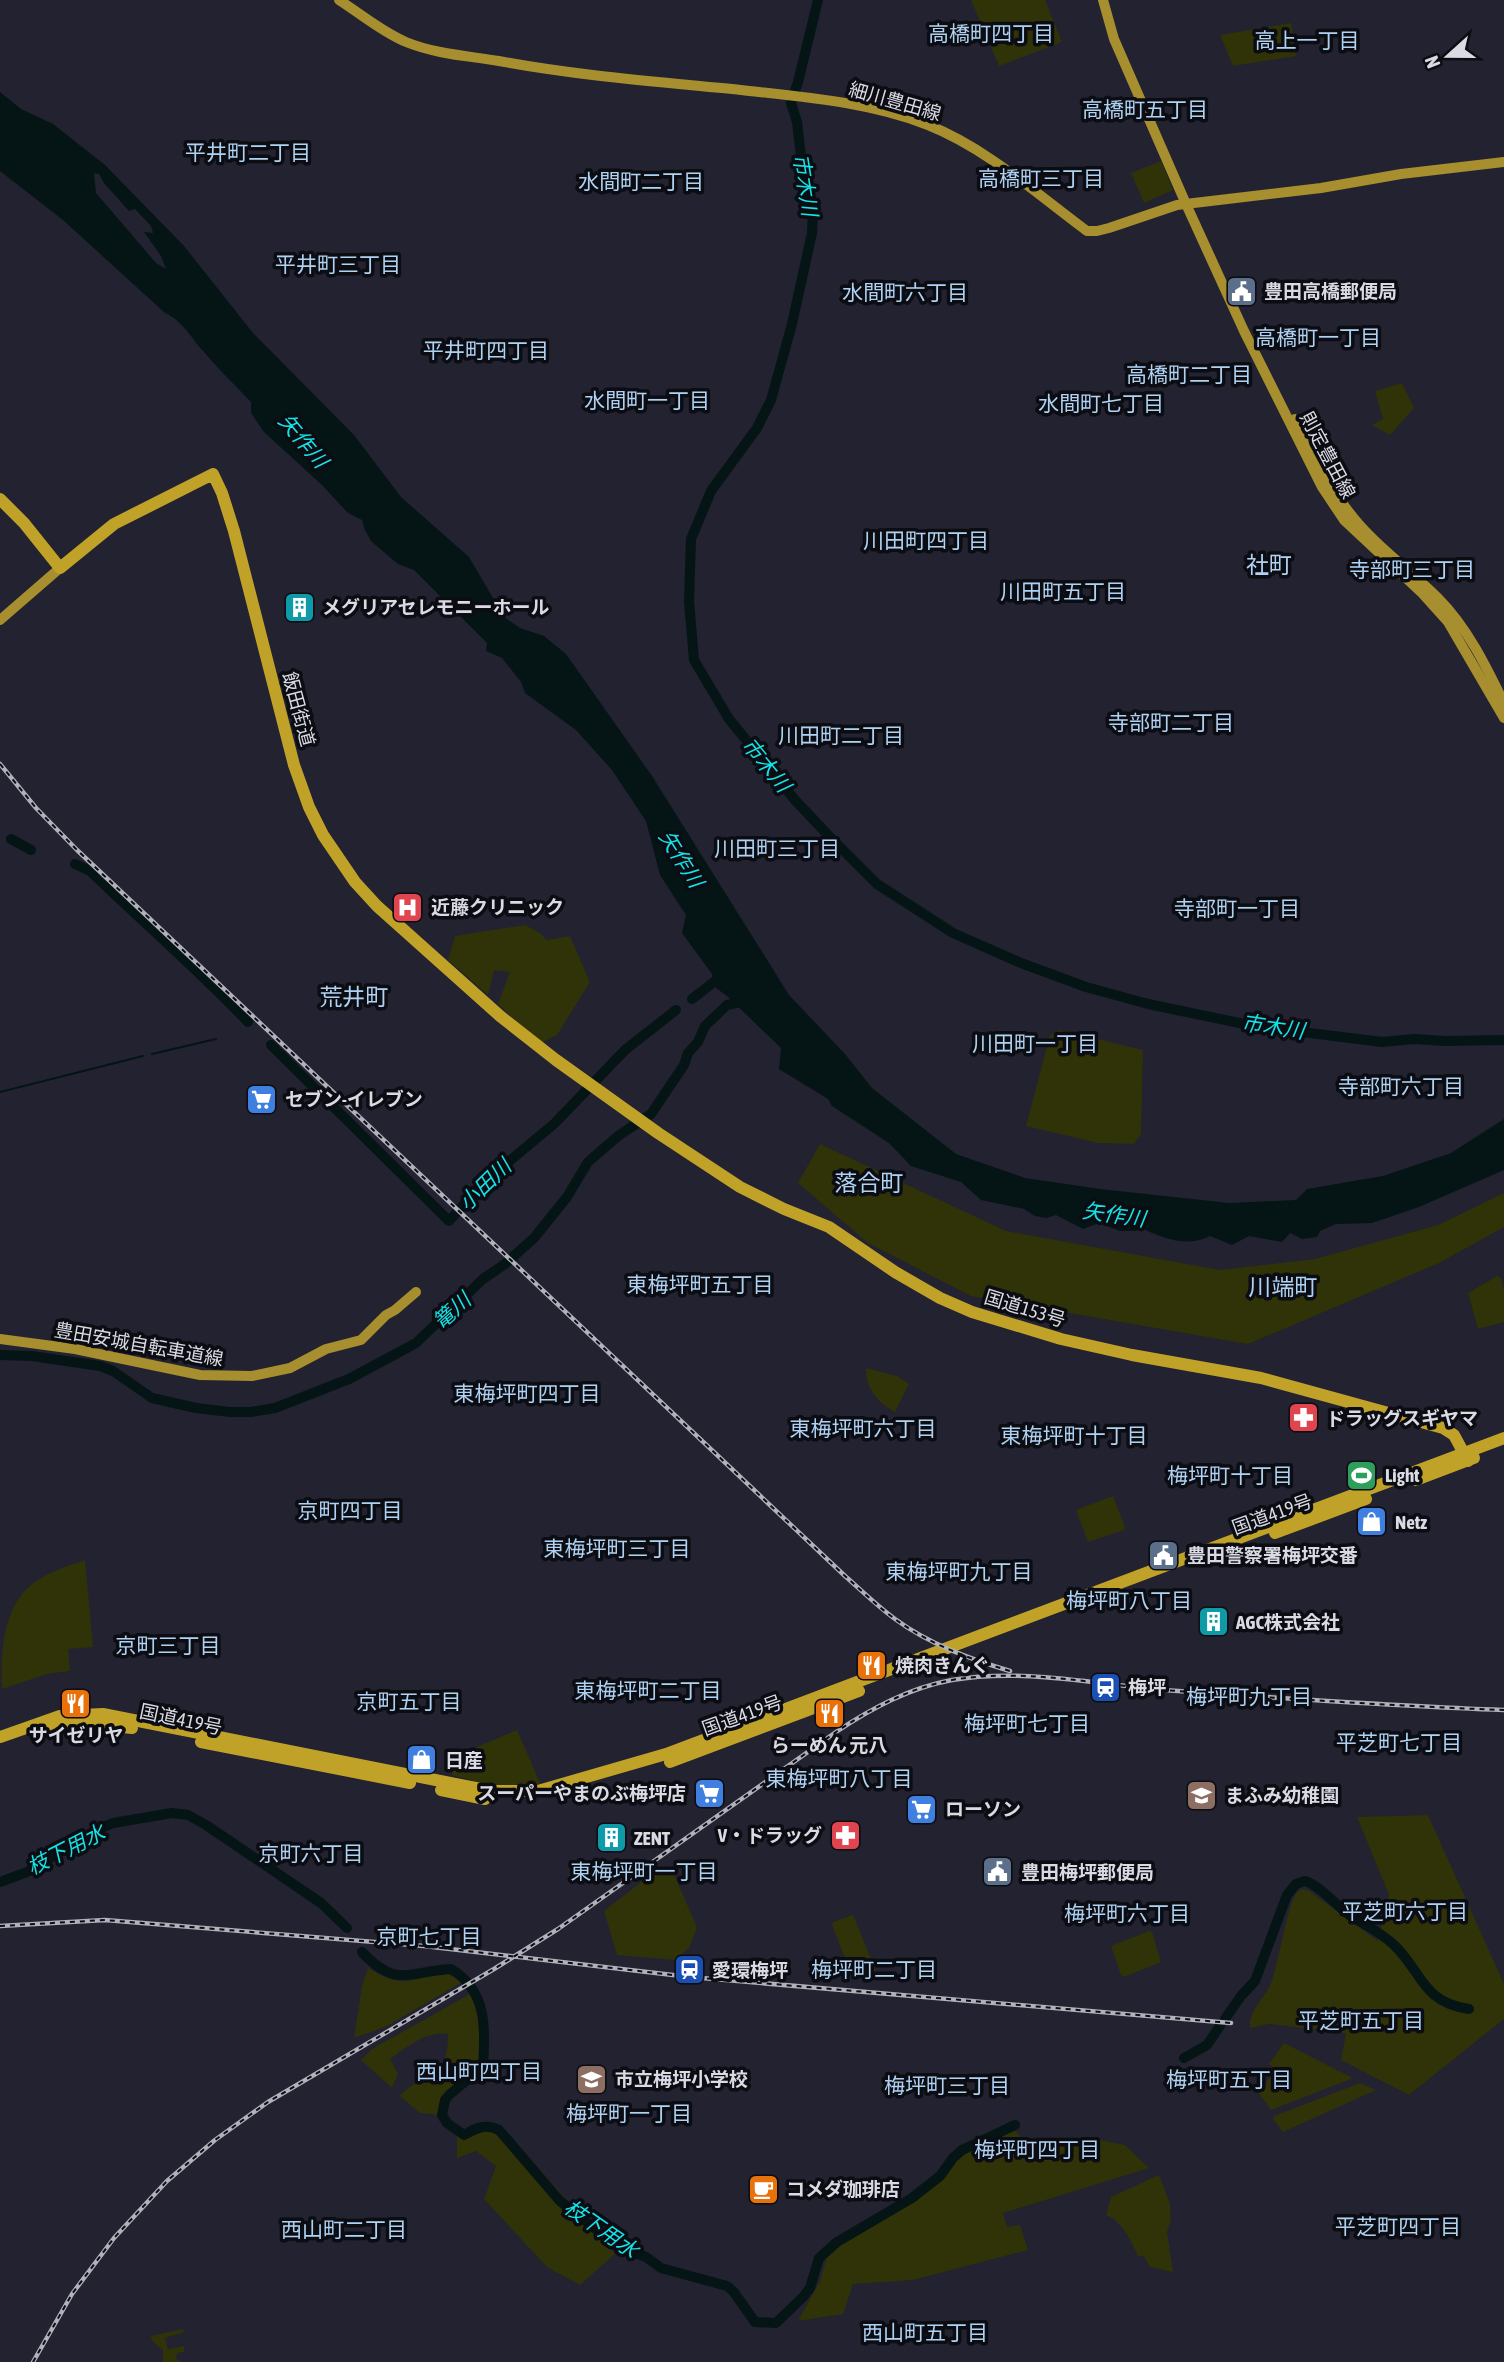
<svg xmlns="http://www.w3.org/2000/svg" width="1504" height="2362" viewBox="0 0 1504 2362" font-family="'Asap Condensed','Noto Sans JP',sans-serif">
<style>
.green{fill:#303207}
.water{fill:#051515;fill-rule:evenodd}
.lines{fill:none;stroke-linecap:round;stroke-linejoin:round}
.stream{stroke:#051515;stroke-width:2}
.river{stroke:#051515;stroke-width:10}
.major{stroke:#a78e2e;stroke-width:10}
.highway{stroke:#c1a228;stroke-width:12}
.rail-casing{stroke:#b1b1bc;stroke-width:4.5}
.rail{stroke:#0c0c13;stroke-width:2;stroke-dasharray:5;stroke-linecap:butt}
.labels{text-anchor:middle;stroke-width:7;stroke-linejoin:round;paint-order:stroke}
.street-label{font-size:19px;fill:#dadae4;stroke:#0c0c13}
.poi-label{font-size:19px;font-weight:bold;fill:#dadae4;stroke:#0c0c13;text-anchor:start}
.neighbourhood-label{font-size:21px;fill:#afd2f3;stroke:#0c0c13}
.water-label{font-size:21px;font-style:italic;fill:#13e4e8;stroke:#0c0c13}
.quarter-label{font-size:23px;fill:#afd2f3;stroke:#0c0c13}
</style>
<rect width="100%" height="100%" fill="#222231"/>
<g class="green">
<path d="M 971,0 L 1045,0 L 1062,42 L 999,66 Z"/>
<path d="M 1291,23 L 1296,56 L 1233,66 L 1220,35 Z"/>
<path d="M 1161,161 L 1173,190 L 1144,203 L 1131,173 Z"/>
<path d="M 1402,383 L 1414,408 L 1390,435 L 1372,425 L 1383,419 L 1375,391 Z"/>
<path d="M 525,925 L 540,933 L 547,940 L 570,936 L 590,982 L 557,1035 L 540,1043 L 498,1004 L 510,972 L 494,970 L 488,995 L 448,960 L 455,936 Z"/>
<path d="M 1059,1030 L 1143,1050 L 1141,1134 L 1134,1144 L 1098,1143 L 1026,1126 L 1050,1035 Z"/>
<path d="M 820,1144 L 1006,1231 L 1220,1270 L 1315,1259 L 1438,1225 L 1504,1193 L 1504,1227 L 1439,1263 L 1248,1344 L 971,1296 L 868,1243 L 798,1183 Z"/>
<path d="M 1497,1276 L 1501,1278 L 1504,1290 L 1504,1322 L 1478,1329 L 1468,1293 Z"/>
<path d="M 866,1368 L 897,1376 L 909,1384 L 895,1412 C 878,1403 865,1388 866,1368 Z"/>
<path d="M 1113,1496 L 1125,1527 L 1124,1530 L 1088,1542 L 1076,1510 Z"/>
<path d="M 85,1560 L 93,1647 L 68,1649 L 70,1671 L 47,1674 L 2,1689 C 0,1651 3,1601 39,1579 C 53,1571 70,1565 85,1560 Z"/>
<path d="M 517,1730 L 541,1785 L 492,1786 L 452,1775 L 456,1750 L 462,1753 Z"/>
<path d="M 1428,1815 L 1504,1984 L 1504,2019 L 1409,2095 L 1341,2060 L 1346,2033 L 1269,2024 L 1250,2028 C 1249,2007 1266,1999 1272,1980 C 1279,1961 1288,1901 1298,1891 L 1304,1889 L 1309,1891 L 1378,1941 L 1389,1895 L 1357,1817 Z"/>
<path d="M 662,1866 L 673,1872 L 697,1927 L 689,1948 L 675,1960 L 617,1955 L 604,1911 Z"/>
<path d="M 853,1915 L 878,1976 L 877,1980 L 852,1976 L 832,1925 L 833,1922 Z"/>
<path d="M 1149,1931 L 1152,1932 L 1161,1962 L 1124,1977 L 1121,1975 L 1111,1946 Z"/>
<path d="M 368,1968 C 401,1988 408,1982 443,1971 L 464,1981 L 385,2027 L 354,2038 L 362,1986 Z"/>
<path d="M 475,1991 C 479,2012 490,2049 476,2069 C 468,2080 451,2089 441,2098 L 440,2115 L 420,2113 L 400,2096 C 424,2071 449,2080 448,2034 C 427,2030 407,2047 390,2059 L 398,2074 L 392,2088 L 361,2060 L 372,2049 Z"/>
<path d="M 1284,2043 L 1351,2077 L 1351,2079 L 1271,2110 L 1258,2092 L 1276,2070 L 1269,2064 Z"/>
<path d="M 1360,2083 L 1376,2090 L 1283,2132 L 1273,2119 L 1274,2116 Z"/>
<path d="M 487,2125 L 518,2145 L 615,2254 L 580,2285 L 547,2267 L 484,2199 L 496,2166 L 476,2151 L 457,2158 L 457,2135 Z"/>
<path d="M 1011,2127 L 1025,2141 L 1037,2143 L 1085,2137 L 1125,2145 L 1149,2168 L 1003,2213 L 1007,2227 L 1020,2225 L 1028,2250 L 913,2280 L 853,2284 L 843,2314 L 798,2321 L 820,2281 L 827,2257 L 872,2220 L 913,2202 L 941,2169 Z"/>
<path d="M 1159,2175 L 1170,2204 L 1171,2220 L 1167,2232 L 1173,2272 L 1150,2267 L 1144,2256 L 1138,2256 C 1132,2242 1121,2220 1106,2215 L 1111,2197 Z"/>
<path d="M 183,2329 L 184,2332 L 165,2338 L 168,2349 L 184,2346 L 184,2352 L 178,2353 L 175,2358 L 181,2362 L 163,2362 L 163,2350 L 152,2341 L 151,2336 Z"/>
</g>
<path class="water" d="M 0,92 L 21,109 L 53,124 L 105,165 L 184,246 L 253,333 L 354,435 L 401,497 L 469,557 L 504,617 L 520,628 L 544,636 L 566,654 L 652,776 L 789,995 L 845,1054 L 872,1088 L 956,1154 L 1025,1178 L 1100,1189 L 1229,1203 L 1296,1200 L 1307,1189 L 1383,1176 L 1451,1153 L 1504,1119 L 1504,1170 L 1419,1207 L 1372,1223 L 1336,1224 L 1320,1231 L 1317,1237 L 1302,1239 L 1290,1233 L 1282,1242 L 1249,1236 L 1232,1245 L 1210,1236 C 1187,1248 1161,1238 1140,1227 L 1136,1231 L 1120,1231 L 1099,1223 L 1083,1229 L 1056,1215 L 1046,1218 L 1035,1216 L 1024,1209 L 981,1200 L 961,1182 L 911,1166 L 889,1143 L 832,1106 L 828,1099 L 779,1069 L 781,1048 L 727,996 L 716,988 L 712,974 L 682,933 L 686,915 L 660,875 L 646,821 L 612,770 L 576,730 L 525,693 L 521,682 L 502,658 L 486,651 L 487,643 L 414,570 L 398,564 L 371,541 L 365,530 L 362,520 L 348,513 L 323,486 L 264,432 L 251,413 L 251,402 C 235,385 219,370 204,352 C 191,338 183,321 165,313 L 63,220 L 0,171 ZM 94,173 L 99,174 L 104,183 L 129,211 L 135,209 L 151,226 L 153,233 L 144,232 L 161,256 L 166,269 L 156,263 L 96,193 Z"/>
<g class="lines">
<g class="stream">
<path d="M 152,1054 L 216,1039"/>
<path d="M 0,1092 L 143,1056"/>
</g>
<g class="river">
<path d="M 818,0 L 798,82 L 791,103 L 797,122 L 802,164 L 813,210 L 812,233 L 792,324 L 771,400 L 757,428 L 711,491 L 691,539 L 689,601 L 694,660 L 729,719 L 795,800 L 829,836 L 877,884 L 953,933 L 1021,963 L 1086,987 L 1148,1004 L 1254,1026 L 1382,1042 L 1414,1039 L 1445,1041 L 1504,1040"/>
<path d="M 11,839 L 31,850"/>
<path d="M 75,864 L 90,871 C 143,922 198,970 248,1022"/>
<path d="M 692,999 L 723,975"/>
<path d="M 271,1045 L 449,1221 L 482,1184 L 555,1123 L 625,1050 L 676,1010"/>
<path d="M 0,1355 L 32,1356 L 100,1366 L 113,1371 L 152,1398 L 196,1408 L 230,1412 L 251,1412 L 275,1408 L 349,1379 L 416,1343 L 483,1279 L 505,1264 L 534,1238 L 567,1197 L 588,1162 L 618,1136 L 651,1114 L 684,1065 L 688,1053 L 698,1042 L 705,1026 L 727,1005 L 745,1001"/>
<path d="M 0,1882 L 27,1872 L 97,1830 L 113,1823 L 172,1813 L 188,1815 L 206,1825 L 321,1903 L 347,1928"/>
<path d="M 362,1952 C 396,1989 410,1971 451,1969 C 488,1991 485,2029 483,2067 L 449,2095 L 445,2100 L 442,2115 L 447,2123 L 464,2135 C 476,2128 486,2123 499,2130 L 560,2201 L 619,2247 L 646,2257 L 661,2268 L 727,2286 L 733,2291 L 755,2322 L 776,2323 L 804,2296 L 810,2288 L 819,2258 L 837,2242 L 912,2198 L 940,2176 L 953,2158 L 962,2150 L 1015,2125"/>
<path d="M 1225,2019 L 1241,1996 L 1255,1981 L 1287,1895 L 1296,1884 L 1305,1881 C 1319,1885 1336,1905 1348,1914 C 1363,1924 1380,1932 1393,1944 C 1423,1972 1421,2002 1469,2009"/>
<path d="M 1184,2058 L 1207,2045 L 1220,2026"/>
</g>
<g class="major">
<path d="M 339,0 C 361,14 382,32 406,42 C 435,54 469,56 499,61 C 579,76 661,82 741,90 C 804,97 869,102 928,125 C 986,148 1037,194 1087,231 L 1097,231 L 1109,228 L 1177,205 L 1321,188 L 1401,174 L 1504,162"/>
<path d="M 1103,0 L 1114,39 L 1186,204 L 1244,331 L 1322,487 L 1344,520 L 1421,592 L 1448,622 L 1504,718"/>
<path d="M 1295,419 C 1312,450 1327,484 1349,512 C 1374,545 1409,569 1438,598 C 1467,627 1486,666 1504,703"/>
<path d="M 0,620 L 60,568"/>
<path d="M 0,1339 L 75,1349 L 200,1375 L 252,1376 L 290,1368 L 326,1349 L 361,1340 L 386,1315 L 395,1310 L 416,1292"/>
</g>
<g class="highway">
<path d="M 0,499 L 24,523 L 60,568 L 114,524 L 213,474 L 222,493 L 234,531 L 294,765 L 309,807 L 323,835 L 355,882 L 377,906 L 500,1016 L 556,1060 L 658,1133 L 740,1187 L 784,1209 L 829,1227 L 895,1272 L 940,1298 L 972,1312 L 1061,1339 L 1132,1355 L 1261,1378 L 1443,1428 L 1454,1435 L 1468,1461"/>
<path d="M 1416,1480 L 1474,1458"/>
<path d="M 1275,1533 L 1366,1499"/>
<path d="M 39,1731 L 85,1723 L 132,1728"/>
<path d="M 0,1737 L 60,1716 L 103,1714 L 491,1791 L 538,1791 L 666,1754 L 1504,1438"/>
<path d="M 201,1742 L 410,1783"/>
<path d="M 670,1762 L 859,1691"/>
<path d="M 441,1790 L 485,1799"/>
</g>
<defs>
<g id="rail">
<path d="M 0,764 L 36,808 L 77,850 L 845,1576 C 861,1590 877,1606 895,1619 C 929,1644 970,1659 1010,1671"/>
<path d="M 0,1926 L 105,1920 L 424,1946 L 690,1977 L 1231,2023"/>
<path d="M 33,2362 L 72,2294 L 114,2238 L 167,2181 L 215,2140 L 268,2102 L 494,1969 L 558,1929 L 836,1732 C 872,1708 909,1688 952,1680 C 1022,1668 1094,1684 1164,1690 C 1277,1698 1391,1706 1504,1710"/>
</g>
</defs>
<use href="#rail" class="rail-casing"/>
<use href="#rail" class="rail"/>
</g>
<defs>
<symbol id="civic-square" viewBox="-11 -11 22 22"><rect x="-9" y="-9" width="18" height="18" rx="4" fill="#5c6f8a" stroke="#0c0c13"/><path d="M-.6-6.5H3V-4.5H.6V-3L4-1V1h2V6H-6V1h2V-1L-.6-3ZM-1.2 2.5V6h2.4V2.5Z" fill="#fff"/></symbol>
<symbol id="building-square" viewBox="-11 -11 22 22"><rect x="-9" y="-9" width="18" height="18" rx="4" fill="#0f9aa8" stroke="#0c0c13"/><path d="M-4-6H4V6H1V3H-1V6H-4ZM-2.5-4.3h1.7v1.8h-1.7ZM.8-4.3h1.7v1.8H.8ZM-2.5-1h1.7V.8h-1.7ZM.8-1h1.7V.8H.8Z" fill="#fff"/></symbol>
<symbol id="hospital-square" viewBox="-11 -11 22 22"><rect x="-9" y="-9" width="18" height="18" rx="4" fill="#e0444e" stroke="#0c0c13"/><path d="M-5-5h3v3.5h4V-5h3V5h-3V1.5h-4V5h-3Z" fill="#fff"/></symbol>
<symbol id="supermarket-square" viewBox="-11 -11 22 22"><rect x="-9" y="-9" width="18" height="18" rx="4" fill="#3f7fe0" stroke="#0c0c13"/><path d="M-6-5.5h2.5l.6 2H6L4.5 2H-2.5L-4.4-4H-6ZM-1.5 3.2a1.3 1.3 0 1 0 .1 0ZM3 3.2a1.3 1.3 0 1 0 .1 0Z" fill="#fff"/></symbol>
<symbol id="pharmacy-square" viewBox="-11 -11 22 22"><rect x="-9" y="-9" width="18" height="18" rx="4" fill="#e0444e" stroke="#0c0c13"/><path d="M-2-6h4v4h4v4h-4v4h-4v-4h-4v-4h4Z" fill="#fff"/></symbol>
<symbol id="stadium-square" viewBox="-11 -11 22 22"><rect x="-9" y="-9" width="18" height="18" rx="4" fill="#2e9e5b" stroke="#0c0c13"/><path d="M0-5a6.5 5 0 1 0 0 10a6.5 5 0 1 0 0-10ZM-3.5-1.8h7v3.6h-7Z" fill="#fff"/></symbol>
<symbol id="shop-square" viewBox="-11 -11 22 22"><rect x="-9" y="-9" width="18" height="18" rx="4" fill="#3f7fe0" stroke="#0c0c13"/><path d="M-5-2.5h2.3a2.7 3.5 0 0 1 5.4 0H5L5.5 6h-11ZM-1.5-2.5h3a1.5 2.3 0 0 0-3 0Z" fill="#fff"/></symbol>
<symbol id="restaurant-square" viewBox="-11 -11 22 22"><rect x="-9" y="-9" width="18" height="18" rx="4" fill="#e8710a" stroke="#0c0c13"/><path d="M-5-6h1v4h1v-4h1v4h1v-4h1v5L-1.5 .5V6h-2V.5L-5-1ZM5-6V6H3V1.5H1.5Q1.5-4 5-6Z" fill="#fff"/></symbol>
<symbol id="station-square" viewBox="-11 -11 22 22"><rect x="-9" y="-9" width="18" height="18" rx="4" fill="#1a4fb4" stroke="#0c0c13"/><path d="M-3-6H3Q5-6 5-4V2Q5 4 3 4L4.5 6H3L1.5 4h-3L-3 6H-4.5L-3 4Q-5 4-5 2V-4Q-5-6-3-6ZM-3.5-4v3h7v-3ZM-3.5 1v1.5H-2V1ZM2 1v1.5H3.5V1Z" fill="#fff"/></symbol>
<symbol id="school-square" viewBox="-11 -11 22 22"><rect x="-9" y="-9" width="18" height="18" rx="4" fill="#8d6e63" stroke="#0c0c13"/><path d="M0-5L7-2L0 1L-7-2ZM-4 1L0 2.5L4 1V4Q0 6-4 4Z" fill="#fff"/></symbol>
<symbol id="cafe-square" viewBox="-11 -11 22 22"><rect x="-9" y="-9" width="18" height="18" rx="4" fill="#e8710a" stroke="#0c0c13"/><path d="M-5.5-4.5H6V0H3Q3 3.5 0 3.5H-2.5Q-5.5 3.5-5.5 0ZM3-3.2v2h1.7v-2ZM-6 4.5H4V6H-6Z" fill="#fff"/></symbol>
</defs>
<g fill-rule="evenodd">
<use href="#civic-square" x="1224" y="274" width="35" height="35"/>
<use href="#building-square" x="282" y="590" width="35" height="35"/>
<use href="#hospital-square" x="390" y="890" width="35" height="35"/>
<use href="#supermarket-square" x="244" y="1082" width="35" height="35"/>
<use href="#pharmacy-square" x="1286" y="1400" width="35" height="35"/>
<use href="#stadium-square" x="1344" y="1458" width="35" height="35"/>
<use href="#shop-square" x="1354" y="1504" width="35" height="35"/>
<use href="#civic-square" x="1146" y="1538" width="35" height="35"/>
<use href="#building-square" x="1196" y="1604" width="35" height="35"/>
<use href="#restaurant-square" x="854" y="1648" width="35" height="35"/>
<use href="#station-square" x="1088" y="1670" width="35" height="35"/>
<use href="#restaurant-square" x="58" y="1686" width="35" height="35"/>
<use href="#restaurant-square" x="812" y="1696" width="35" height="35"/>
<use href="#shop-square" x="404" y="1742" width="35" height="35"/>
<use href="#supermarket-square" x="692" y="1776" width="35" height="35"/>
<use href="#school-square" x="1184" y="1778" width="35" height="35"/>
<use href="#supermarket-square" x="904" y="1792" width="35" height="35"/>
<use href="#pharmacy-square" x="828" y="1818" width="35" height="35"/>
<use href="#building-square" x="594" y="1820" width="35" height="35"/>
<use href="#civic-square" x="980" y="1854" width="35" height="35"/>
<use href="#station-square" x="672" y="1952" width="35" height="35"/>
<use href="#school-square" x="574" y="2062" width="35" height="35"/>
<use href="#cafe-square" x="746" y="2172" width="35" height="35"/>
</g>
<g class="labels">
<g class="street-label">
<text transform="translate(895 101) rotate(16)" y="7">細川豊田線</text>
<text transform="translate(1328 455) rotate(62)" y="7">則定豊田線</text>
<text transform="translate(299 709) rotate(75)" y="7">飯田街道</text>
<text transform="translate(1025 1308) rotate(17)" y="7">国道153号</text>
<text transform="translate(139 1344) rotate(10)" y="7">豊田安城自転車道線</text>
<text transform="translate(1272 1514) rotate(-20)" y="7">国道419号</text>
<text transform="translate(742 1715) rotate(-20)" y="7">国道419号</text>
<text transform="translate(181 1719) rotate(12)" y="7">国道419号</text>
</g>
<g class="poi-label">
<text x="1264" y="298">豊田高橋郵便局</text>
<text x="322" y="614">メグリアセレモニーホール</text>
<text x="431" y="914">近藤クリニック</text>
<text x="285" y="1106">セブン-イレブン</text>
<text x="1326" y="1425">ドラッグスギヤマ</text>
<text x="1385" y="1482">Light</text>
<text x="1395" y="1529">Netz</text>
<text x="1187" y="1562">豊田警察署梅坪交番</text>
<text x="1236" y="1629">AGC株式会社</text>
<text x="895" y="1672">焼肉きんぐ</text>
<text x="1128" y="1694">梅坪</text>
<text x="76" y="1742" text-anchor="middle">サイゼリヤ</text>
<text x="829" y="1752" text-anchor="middle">らーめん 元八</text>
<text x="445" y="1767">日産</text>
<text x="686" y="1800" text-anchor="end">スーパーやまのぶ梅坪店</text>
<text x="1225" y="1802">まふみ幼稚園</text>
<text x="945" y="1816">ローソン</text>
<text x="822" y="1842" text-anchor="end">V・ドラッグ</text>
<text x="634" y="1845">ZENT</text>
<text x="1021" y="1879">豊田梅坪郵便局</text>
<text x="712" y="1977">愛環梅坪</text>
<text x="615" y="2086">市立梅坪小学校</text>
<text x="786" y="2196">コメダ珈琲店</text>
</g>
<g class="neighbourhood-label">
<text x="991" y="41">高橋町四丁目</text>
<text x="1307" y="48">高上一丁目</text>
<text x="1145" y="117">高橋町五丁目</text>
<text x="248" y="160">平井町二丁目</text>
<text x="1041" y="186">高橋町三丁目</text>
<text x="641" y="189">水間町二丁目</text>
<text x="338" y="272">平井町三丁目</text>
<text x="905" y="300">水間町六丁目</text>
<text x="1318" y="345">高橋町一丁目</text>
<text x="486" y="358">平井町四丁目</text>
<text x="1189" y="382">高橋町二丁目</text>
<text x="647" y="408">水間町一丁目</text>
<text x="1101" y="411">水間町七丁目</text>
<text x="926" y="548">川田町四丁目</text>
<text x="1412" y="577">寺部町三丁目</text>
<text x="1063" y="599">川田町五丁目</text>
<text x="1171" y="730">寺部町二丁目</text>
<text x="841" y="743">川田町二丁目</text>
<text x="777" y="856">川田町三丁目</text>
<text x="1237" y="916">寺部町一丁目</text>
<text x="1035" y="1051">川田町一丁目</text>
<text x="1401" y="1094">寺部町六丁目</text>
<text x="700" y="1292">東梅坪町五丁目</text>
<text x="527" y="1401">東梅坪町四丁目</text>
<text x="863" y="1436">東梅坪町六丁目</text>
<text x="1074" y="1443">東梅坪町十丁目</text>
<text x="1230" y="1483">梅坪町十丁目</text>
<text x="350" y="1518">京町四丁目</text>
<text x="617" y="1556">東梅坪町三丁目</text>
<text x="959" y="1579">東梅坪町九丁目</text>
<text x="1129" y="1608">梅坪町八丁目</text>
<text x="168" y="1653">京町三丁目</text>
<text x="648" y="1698">東梅坪町二丁目</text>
<text x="1249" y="1704">梅坪町九丁目</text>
<text x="409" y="1709">京町五丁目</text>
<text x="1027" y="1731">梅坪町七丁目</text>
<text x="1399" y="1750">平芝町七丁目</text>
<text x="839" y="1786">東梅坪町八丁目</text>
<text x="311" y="1861">京町六丁目</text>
<text x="644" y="1879">東梅坪町一丁目</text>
<text x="1405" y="1919">平芝町六丁目</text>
<text x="1127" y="1921">梅坪町六丁目</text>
<text x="429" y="1944">京町七丁目</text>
<text x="874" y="1977">梅坪町二丁目</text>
<text x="1361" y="2028">平芝町五丁目</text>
<text x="479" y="2079">西山町四丁目</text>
<text x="1229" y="2087">梅坪町五丁目</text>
<text x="947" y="2093">梅坪町三丁目</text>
<text x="629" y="2121">梅坪町一丁目</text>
<text x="1037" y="2157">梅坪町四丁目</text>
<text x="1398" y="2234">平芝町四丁目</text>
<text x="344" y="2237">西山町二丁目</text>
<text x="925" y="2340">西山町五丁目</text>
</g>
<g class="water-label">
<text transform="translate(805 185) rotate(81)" y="7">市木川</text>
<text transform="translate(303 441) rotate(50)" y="7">矢作川</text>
<text transform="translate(766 765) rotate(51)" y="7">市木川</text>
<text transform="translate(681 859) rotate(58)" y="7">矢作川</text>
<text transform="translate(1273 1027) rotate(8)" y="7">市木川</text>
<text transform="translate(485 1185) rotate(-44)" y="7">小田川</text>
<text transform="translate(1114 1215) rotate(8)" y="7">矢作川</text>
<text transform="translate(452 1311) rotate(-42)" y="7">篭川</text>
<text transform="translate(66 1850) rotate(-27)" y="7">枝下用水</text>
<text transform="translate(601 2229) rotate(35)" y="7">枝下用水</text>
</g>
<g class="quarter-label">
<text x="1269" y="573">社町</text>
<text x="354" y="1005">荒井町</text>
<text x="869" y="1191">落合町</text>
<text x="1283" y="1295">川端町</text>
</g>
</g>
<g transform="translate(1448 56) rotate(249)" stroke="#0c0c13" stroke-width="5" paint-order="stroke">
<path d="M0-5L12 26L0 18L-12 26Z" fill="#dadae4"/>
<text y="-10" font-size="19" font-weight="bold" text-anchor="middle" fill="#dadae4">N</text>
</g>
</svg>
